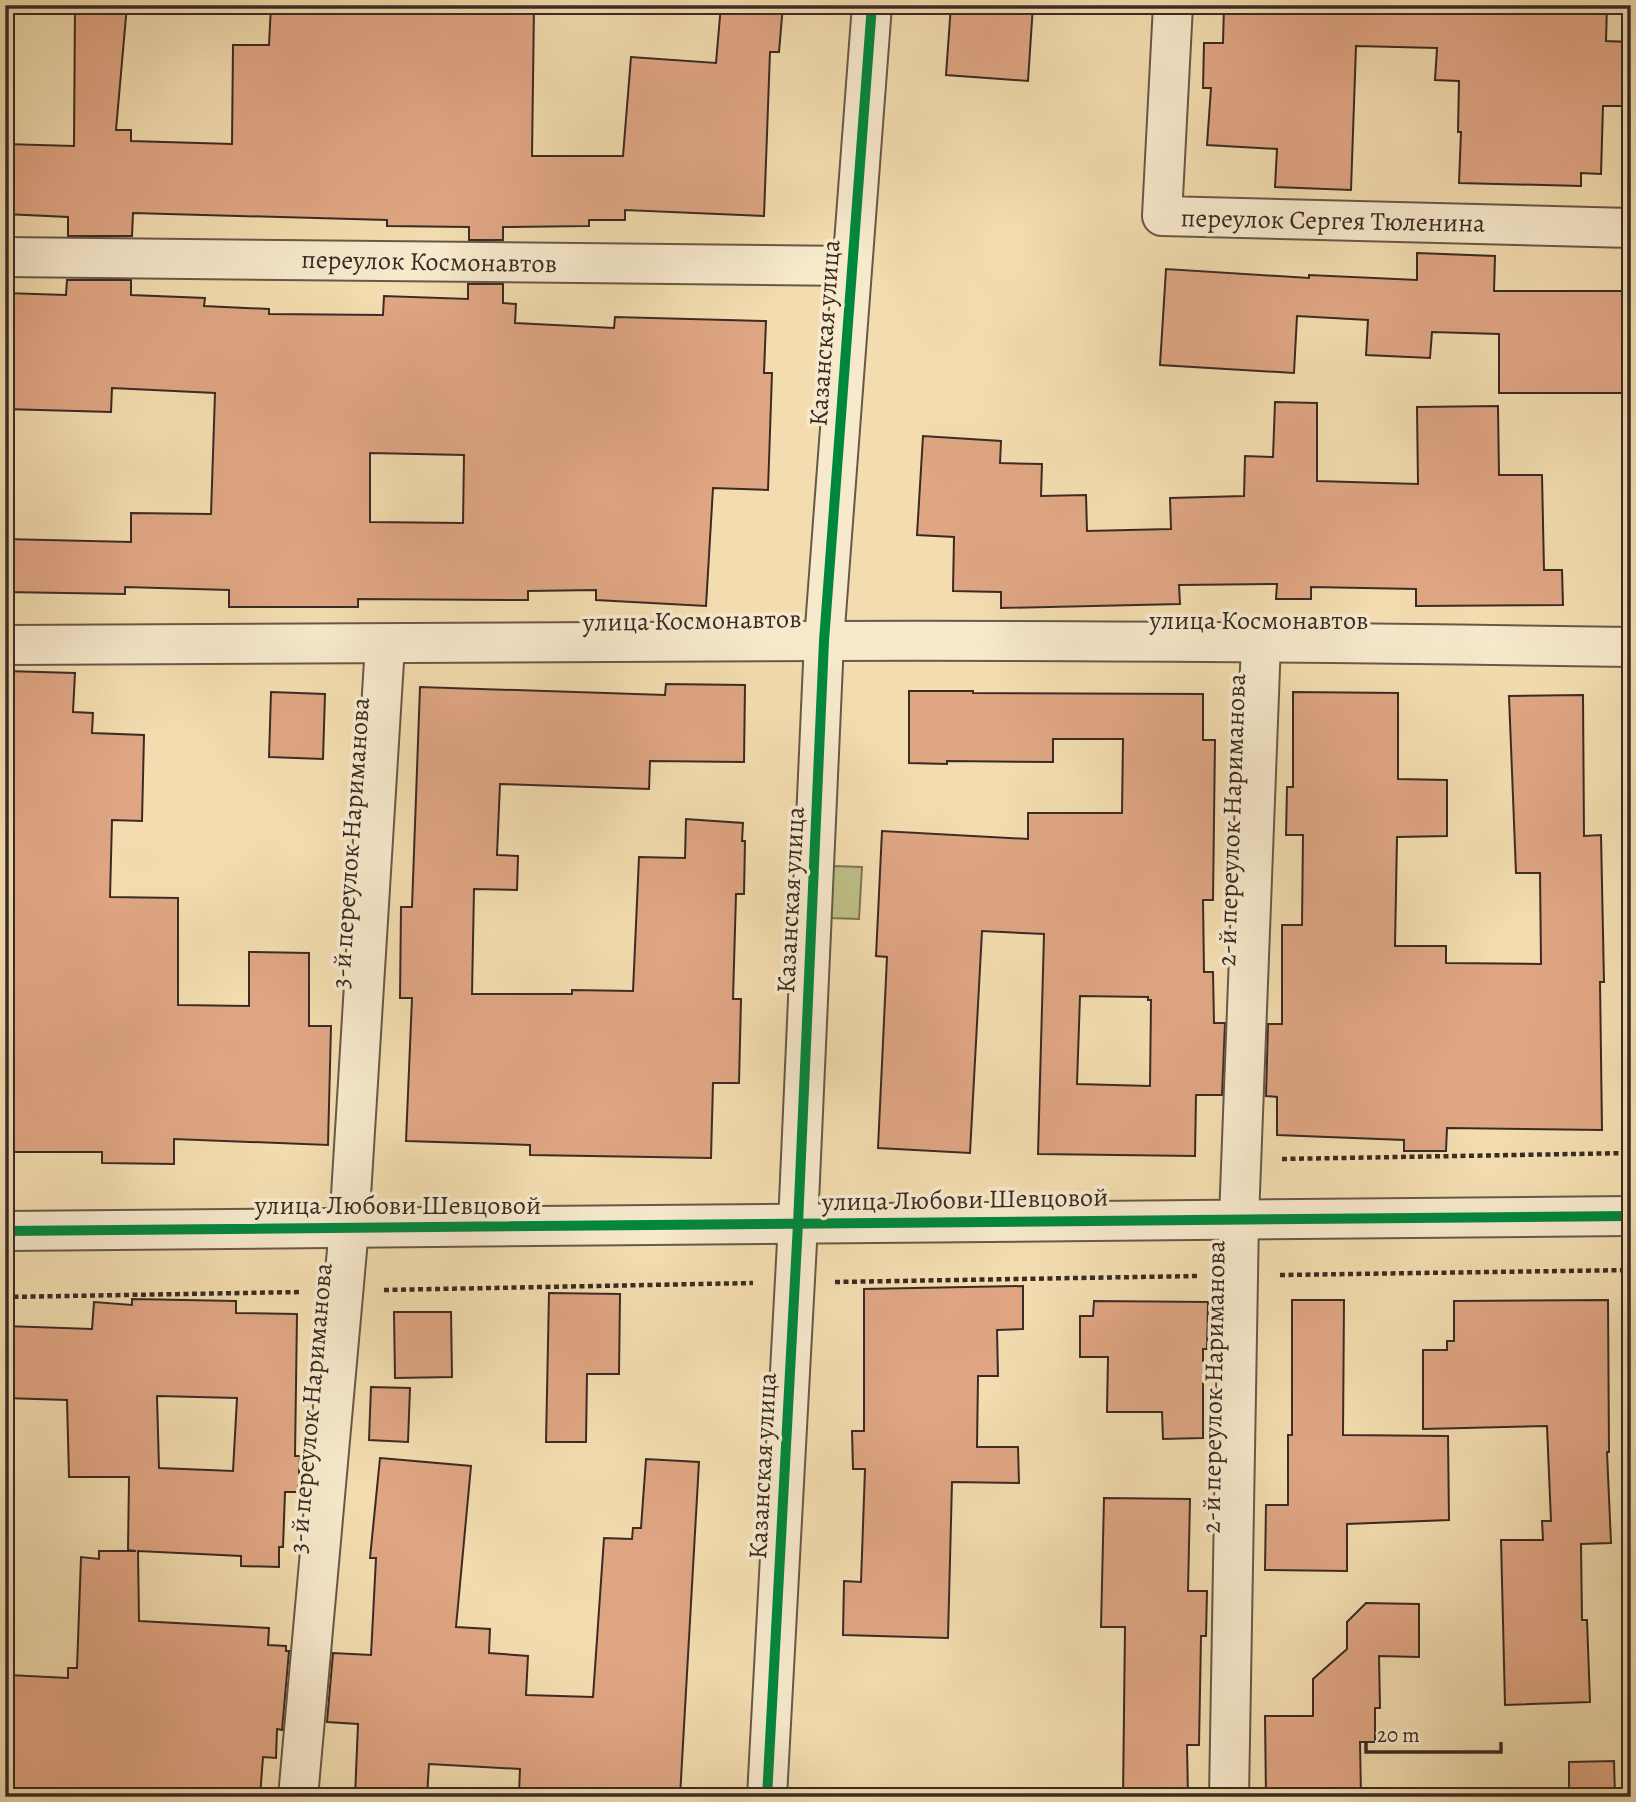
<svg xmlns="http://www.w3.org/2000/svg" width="1636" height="1802" viewBox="0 0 1636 1802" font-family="Alegreya,serif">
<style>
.green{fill:#bec088;stroke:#7c7656;stroke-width:2}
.building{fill:#e0a684;stroke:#3a2b25;stroke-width:2;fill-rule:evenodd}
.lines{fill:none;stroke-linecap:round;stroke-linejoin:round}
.minor-casing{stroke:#685848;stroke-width:42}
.path{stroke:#3a2b25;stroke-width:4.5;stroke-dasharray:5 3.5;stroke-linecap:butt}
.minor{stroke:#f7e9cc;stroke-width:38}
.cycleway-casing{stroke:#f7e9cc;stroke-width:15}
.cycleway{stroke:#00873e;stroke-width:10}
.labels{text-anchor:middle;stroke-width:7;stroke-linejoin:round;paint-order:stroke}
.street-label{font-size:26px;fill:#3a2b25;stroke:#f7e9cc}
</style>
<rect width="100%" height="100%" fill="#f3ddb0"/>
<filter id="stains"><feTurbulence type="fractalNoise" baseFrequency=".00286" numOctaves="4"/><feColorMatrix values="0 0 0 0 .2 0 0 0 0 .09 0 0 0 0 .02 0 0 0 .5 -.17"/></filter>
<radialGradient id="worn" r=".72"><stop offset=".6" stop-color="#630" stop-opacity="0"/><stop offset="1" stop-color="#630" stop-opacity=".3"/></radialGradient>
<path class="green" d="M 833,866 L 862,867 L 859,919 L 830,918 Z"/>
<g class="building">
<path d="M 75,5 L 127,5 L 116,130 L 131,130 L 131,141 L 232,144 L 233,45 L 269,45 L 271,5 L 534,5 L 532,156 L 623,156 L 631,57 L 716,63 L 721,5 L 783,5 L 779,52 L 770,52 L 764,216 L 625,210 L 625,220 L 589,220 L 589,226 L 503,227 L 503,240 L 469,240 L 469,227 L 387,226 L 387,220 L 133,213 L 132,236 L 68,236 L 68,217 L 5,214 L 5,144 L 74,146 Z"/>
<path d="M 951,5 L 1033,5 L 1028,81 L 946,75 Z"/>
<path d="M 1224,5 L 1607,5 L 1606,41 L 1630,42 L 1628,106 L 1603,106 L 1601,174 L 1581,173 L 1581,186 L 1459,183 L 1461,132 L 1458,132 L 1459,81 L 1435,80 L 1437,48 L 1356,46 L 1351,190 L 1275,187 L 1277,149 L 1207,145 L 1211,88 L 1203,88 L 1204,43 L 1223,43 Z"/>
<path d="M 1417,253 L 1495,256 L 1494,291 L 1630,291 L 1630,393 L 1499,393 L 1499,334 L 1432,332 L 1430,358 L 1366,355 L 1368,320 L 1297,316 L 1294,373 L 1160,365 L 1166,269 L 1309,278 L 1309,275 L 1417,280 Z"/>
<path d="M 67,280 L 131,280 L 131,295 L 205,298 L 204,306 L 269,309 L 269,314 L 383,315 L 384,296 L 468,299 L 468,284 L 503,284 L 503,303 L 516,304 L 515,323 L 614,328 L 615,317 L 766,321 L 764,373 L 772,373 L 768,490 L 713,488 L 706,606 L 596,600 L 596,590 L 528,591 L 528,600 L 358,599 L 358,607 L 229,607 L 229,590 L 125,587 L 125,594 L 5,592 L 5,539 L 131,542 L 131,513 L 211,514 L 215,393 L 112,388 L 111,412 L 5,409 L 5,293 L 66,295 ZM 370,453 L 464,455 L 463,523 L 370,522 Z"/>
<path d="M 1275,402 L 1317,403 L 1317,481 L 1418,484 L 1417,407 L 1498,406 L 1499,475 L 1542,475 L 1544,570 L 1562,570 L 1563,605 L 1416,606 L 1416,589 L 1311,587 L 1311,599 L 1276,599 L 1277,584 L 1179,585 L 1180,604 L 1001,608 L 1001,592 L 953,591 L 954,537 L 917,535 L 923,436 L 1001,441 L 1000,463 L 1042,464 L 1041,496 L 1086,495 L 1087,531 L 1171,529 L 1170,498 L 1244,496 L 1245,456 L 1273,457 Z"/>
<path d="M 5,671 L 75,673 L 73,712 L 93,713 L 92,733 L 144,735 L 142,821 L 112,820 L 110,897 L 178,898 L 178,1005 L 249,1006 L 249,952 L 309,953 L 309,1026 L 331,1026 L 328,1145 L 174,1139 L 174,1164 L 102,1163 L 102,1152 L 5,1152 Z"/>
<path d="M 666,684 L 745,685 L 744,762 L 650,761 L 649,789 L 500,784 L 497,855 L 518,856 L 517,890 L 474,889 L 472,994 L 572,994 L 572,990 L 633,991 L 639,857 L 685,858 L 686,819 L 743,823 L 742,841 L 745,841 L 744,894 L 736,894 L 733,999 L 741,999 L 739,1083 L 713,1083 L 711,1158 L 530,1155 L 530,1145 L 406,1141 L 412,998 L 400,998 L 401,907 L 412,907 L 420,687 L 665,695 Z"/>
<path d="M 909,691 L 973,691 L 973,693 L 1203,694 L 1203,740 L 1215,740 L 1213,900 L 1203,900 L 1204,972 L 1213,972 L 1214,1023 L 1225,1023 L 1222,1095 L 1196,1095 L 1195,1156 L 1038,1154 L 1044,934 L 982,931 L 970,1153 L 878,1148 L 887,957 L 876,956 L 882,831 L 1028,839 L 1028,813 L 1122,813 L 1123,739 L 1053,739 L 1053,762 L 947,761 L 947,764 L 909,763 ZM 1080,996 L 1148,997 L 1148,1000 L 1151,1000 L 1150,1086 L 1077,1084 Z"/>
<path d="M 271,692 L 325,694 L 323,759 L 269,757 Z"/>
<path d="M 1293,692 L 1398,693 L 1398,779 L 1447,780 L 1447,836 L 1397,837 L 1395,946 L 1446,946 L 1446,963 L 1541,964 L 1540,873 L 1516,873 L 1509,696 L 1583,695 L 1584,836 L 1601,835 L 1604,982 L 1600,982 L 1602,1130 L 1447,1128 L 1446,1151 L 1404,1151 L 1404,1140 L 1277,1135 L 1277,1097 L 1266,1096 L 1268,1024 L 1282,1024 L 1282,925 L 1302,925 L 1303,835 L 1286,835 L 1287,787 L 1293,787 Z"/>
<path d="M 1023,1286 L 1023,1329 L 997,1330 L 998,1376 L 978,1376 L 977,1447 L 1018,1447 L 1019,1483 L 952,1482 L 948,1638 L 843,1635 L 844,1581 L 861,1582 L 865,1469 L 853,1469 L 852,1431 L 864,1431 L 864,1289 Z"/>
<path d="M 549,1293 L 620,1294 L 619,1374 L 587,1374 L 586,1442 L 546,1442 Z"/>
<path d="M 132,1299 L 236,1301 L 236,1313 L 297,1314 L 295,1456 L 300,1456 L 298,1492 L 285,1492 L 283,1547 L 279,1547 L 279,1567 L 241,1566 L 241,1556 L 138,1551 L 139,1621 L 269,1628 L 268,1645 L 286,1646 L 286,1651 L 289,1651 L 282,1730 L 277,1729 L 276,1758 L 263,1757 L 260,1797 L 5,1797 L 5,1731 L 9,1675 L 68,1678 L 68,1668 L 77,1668 L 81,1557 L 99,1559 L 99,1551 L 136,1551 L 128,1550 L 129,1477 L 69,1477 L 67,1400 L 5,1398 L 5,1326 L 92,1329 L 94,1302 L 132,1305 ZM 157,1396 L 237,1398 L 233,1471 L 159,1468 Z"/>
<path d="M 1292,1300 L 1344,1300 L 1343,1435 L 1448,1436 L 1449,1520 L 1347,1524 L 1347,1571 L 1265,1570 L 1266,1505 L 1288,1505 L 1288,1435 L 1292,1435 Z"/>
<path d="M 1608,1300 L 1609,1452 L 1607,1452 L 1611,1543 L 1581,1544 L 1582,1620 L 1587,1620 L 1590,1702 L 1505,1705 L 1501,1540 L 1543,1540 L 1542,1521 L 1551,1521 L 1547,1426 L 1423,1429 L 1423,1350 L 1447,1350 L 1447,1341 L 1454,1341 L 1454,1301 Z"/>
<path d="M 1094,1301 L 1208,1302 L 1207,1349 L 1203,1349 L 1203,1438 L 1163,1439 L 1162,1412 L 1107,1412 L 1108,1357 L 1080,1357 L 1080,1316 L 1093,1316 Z"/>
<path d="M 394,1312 L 451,1312 L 452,1377 L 395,1378 Z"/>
<path d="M 371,1387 L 410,1388 L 408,1442 L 369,1440 Z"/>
<path d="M 380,1458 L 471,1466 L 456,1627 L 490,1629 L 489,1653 L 528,1656 L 526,1695 L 593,1697 L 604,1538 L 632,1539 L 633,1528 L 641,1528 L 646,1459 L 699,1462 L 680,1797 L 543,1797 L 543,1794 L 519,1792 L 520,1769 L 429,1764 L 427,1797 L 355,1797 L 358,1724 L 327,1722 L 333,1653 L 371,1655 L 376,1558 L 370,1558 Z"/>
<path d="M 1104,1498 L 1190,1499 L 1188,1591 L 1207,1591 L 1206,1636 L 1201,1636 L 1199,1745 L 1187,1745 L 1188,1797 L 1123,1797 L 1125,1627 L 1101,1627 Z"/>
<path d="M 1366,1603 L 1419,1604 L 1419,1657 L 1379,1656 L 1380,1708 L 1375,1708 L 1375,1742 L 1360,1742 L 1361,1797 L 1266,1797 L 1265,1716 L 1313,1716 L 1313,1679 L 1347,1649 L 1347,1622 Z"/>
<path d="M 1614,1761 L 1615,1797 L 1569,1797 L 1569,1762 Z"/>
</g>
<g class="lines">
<defs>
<g id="minor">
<path d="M 1173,5 L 1162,216 L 1631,228"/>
<path d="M 5,257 L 852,266"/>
<path d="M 5,645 C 278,645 550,643 822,641 C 1092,640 1361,643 1631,647"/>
<path d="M 5,1231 L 1631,1216"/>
<path d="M 298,1797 L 349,1228 L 385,645"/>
<path d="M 767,1797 L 798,1224 L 824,641 L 872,5"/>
<path d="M 1229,1797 L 1239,1219 L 1261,642"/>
</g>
</defs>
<use href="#minor" class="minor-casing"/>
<g class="path">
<path d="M 1282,1159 L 1631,1153"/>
<path d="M 1280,1275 L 1631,1270"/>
<path d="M 835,1282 L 1198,1276"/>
<path d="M 384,1290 L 753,1283"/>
<path d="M 5,1297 L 302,1292"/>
</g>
<use href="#minor" class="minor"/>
<defs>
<g id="cycleway">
<path d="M 5,1231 L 1631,1216"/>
<path d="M 767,1797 L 798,1224 L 824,641 L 872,5"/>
</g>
</defs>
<use href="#cycleway" class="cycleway-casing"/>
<use href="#cycleway" class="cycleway"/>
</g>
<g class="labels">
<g class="street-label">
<text transform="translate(1333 220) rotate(1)" y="9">переулок Сергея Тюленина</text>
<text transform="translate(429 261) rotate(1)" y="9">переулок Космонавтов</text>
<text transform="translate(824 333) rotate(-86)" y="9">Казанская улица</text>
<text transform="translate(692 620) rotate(-1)" y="9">улица Космонавтов</text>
<text x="1259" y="629">улица Космонавтов</text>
<text transform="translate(1231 820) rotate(-88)" y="9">2-й переулок Нариманова</text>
<text transform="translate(350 843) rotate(-86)" y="9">3-й переулок Нариманова</text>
<text transform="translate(790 900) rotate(-87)" y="9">Казанская улица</text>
<text transform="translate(965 1199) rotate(-1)" y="9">улица Любови Шевцовой</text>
<text x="398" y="1214">улица Любови Шевцовой</text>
<text transform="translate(1213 1387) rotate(-89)" y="9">2-й переулок Нариманова</text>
<text transform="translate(310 1408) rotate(-85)" y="9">3-й переулок Нариманова</text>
<text transform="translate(762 1466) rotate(-87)" y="9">Казанская улица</text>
</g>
</g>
<rect width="1636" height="1802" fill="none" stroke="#f3ddb0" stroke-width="28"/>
<rect x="7" y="7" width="1622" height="1788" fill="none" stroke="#3a2b25" stroke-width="3.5"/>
<rect x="14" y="14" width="1608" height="1774" fill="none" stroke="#3a2b25" stroke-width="2"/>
<path d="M1366 1742v10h135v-10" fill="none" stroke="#3a2b25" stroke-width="3.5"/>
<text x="1377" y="1742" font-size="21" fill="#3a2b25" stroke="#f7e9cc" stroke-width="5" paint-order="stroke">20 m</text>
<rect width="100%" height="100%" filter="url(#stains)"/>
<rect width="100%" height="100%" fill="url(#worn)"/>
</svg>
